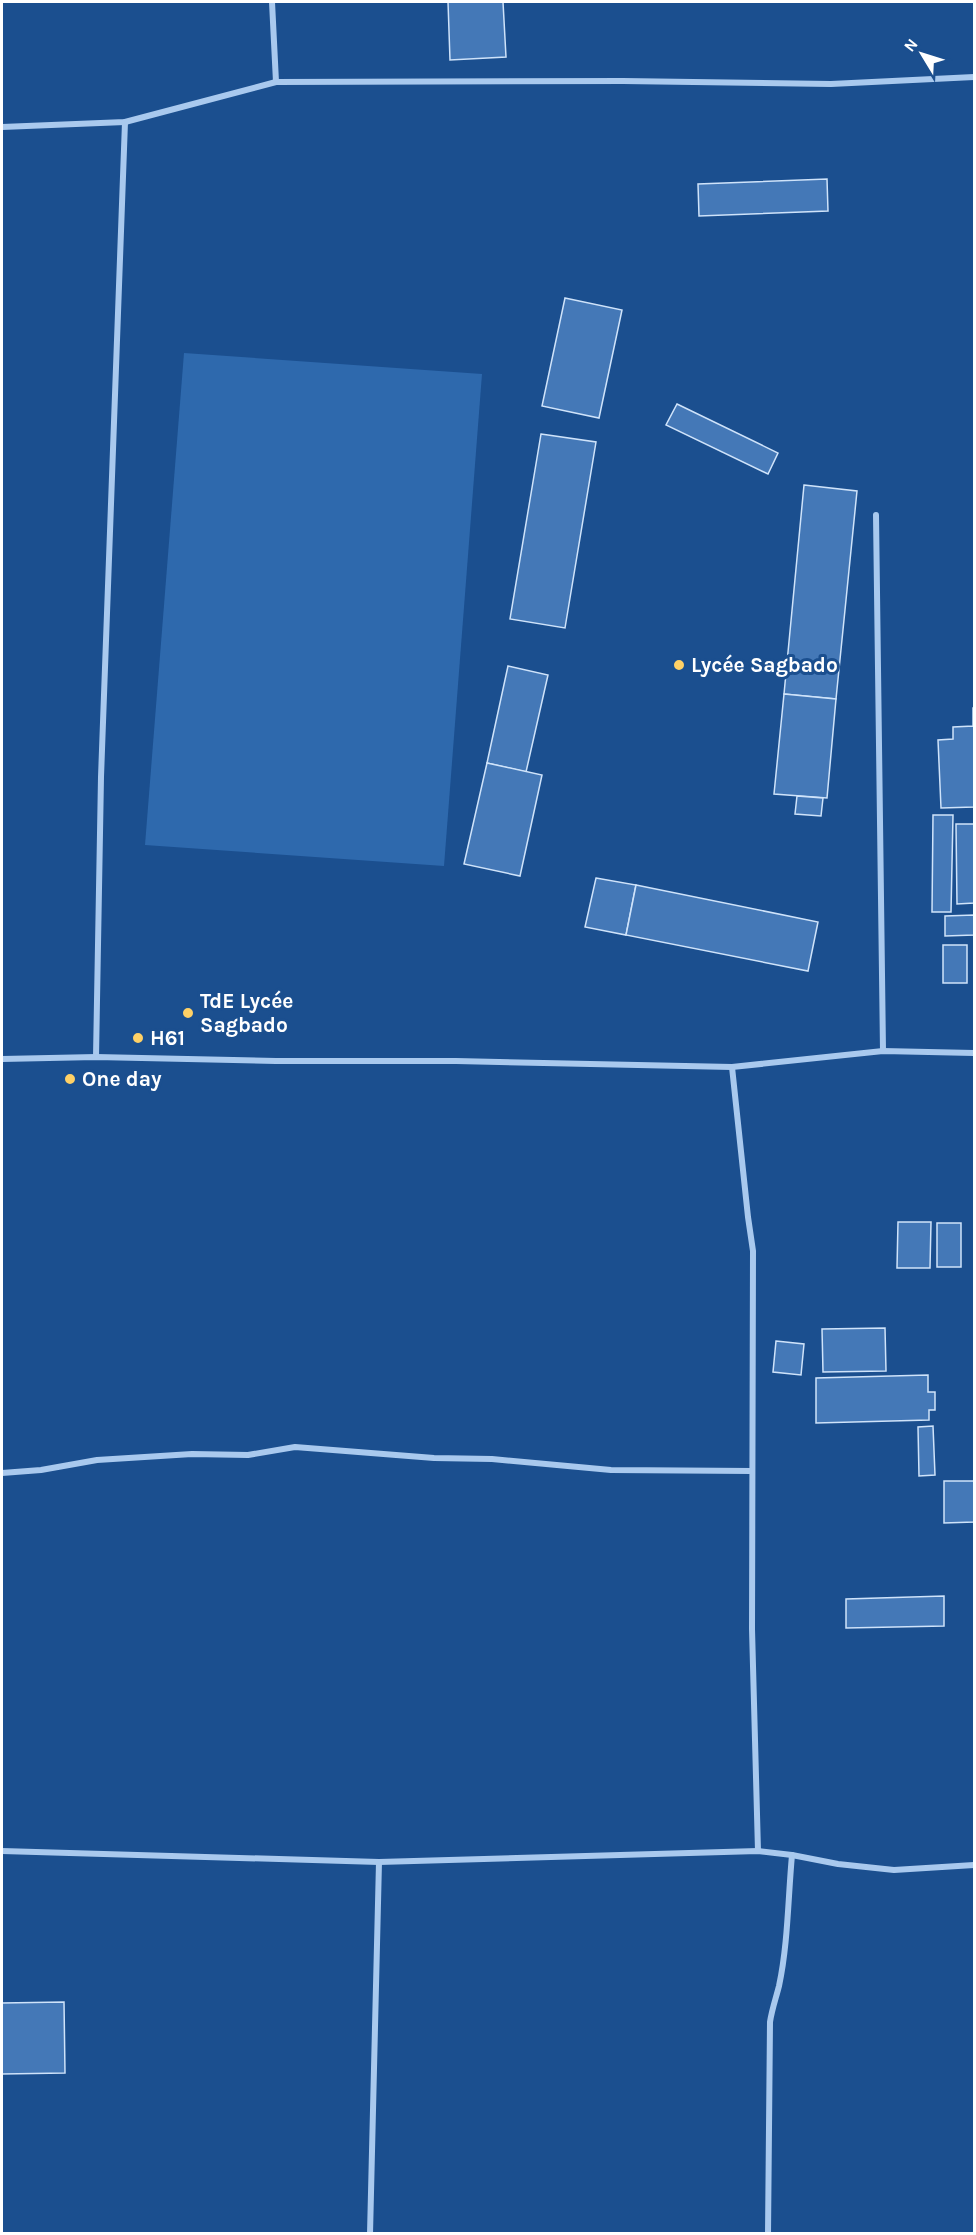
<svg xmlns="http://www.w3.org/2000/svg" width="976" height="2235" viewBox="0 0 976 2235" font-family="Karla,sans-serif">
  <rect width="100%" height="100%" fill="#1b4f8f"/>
  <path fill="#2e69ad" d="M184 353 482 374 444 866 145 845Z"/>
  <g fill="#4478b7" stroke="#cfe3fa" stroke-width="1.5">
    <path d="M448 2H503L506 57 450 60Z"/>
    <path d="M827 179 828 211 699 216 698 184Z"/>
    <path d="M565 298 622 310 599 418 542 406Z"/>
    <path d="M677 404 778 453 768 474 666 425Z"/>
    <path d="M541 434 596 442 565 628 510 619Z"/>
    <path d="M804 485 857 491 836 699 784 694Z"/>
    <path d="M508 666 548 675 526 772 487 763Z"/>
    <path d="M784 694 836 699 827 798 774 794Z"/>
    <path d="M973 708H974V807L941 808 938 740 953 739V727L973 726Z"/>
    <path d="M487 763 542 775 520 876 464 864Z"/>
    <path d="M797 796 823 798 821 816 795 814Z"/>
    <path d="M933 815H953L951 912H932Z"/>
    <path d="M956 824H974V903L957 904Z"/>
    <path d="M596 878 636 885 626 935 585 927Z"/>
    <path d="M636 885 818 922 808 971 626 935Z"/>
    <path d="M974 915V935L945 936V916Z"/>
    <rect x="943" y="945" width="24" height="38"/>
    <path d="M898 1222H931L930 1268H897Z"/>
    <rect x="937" y="1223" width="24" height="44"/>
    <path d="M885 1328 886 1371 823 1372 822 1329Z"/>
    <path d="M776 1341 804 1344 801 1375 773 1372Z"/>
    <path d="M928 1375V1392H935V1410H929V1420L816 1423V1378Z"/>
    <path d="M933 1426 935 1475 919 1476 918 1427Z"/>
    <path d="M944 1481H974V1522L944 1523Z"/>
    <path d="M944 1596V1626L846 1628V1599Z"/>
    <path d="M64 2002 65 2073 2 2074V2003Z"/>
  </g>
  <g fill="none" stroke-linecap="round" stroke-linejoin="round">
    <g stroke="#a9c9ee" stroke-width="6">
      <path d="M272 2 276 82"/>
      <path d="M2 127 125 122 276 82 623 81 831 84 974 77"/>
      <path d="M876 515 883 1051"/>
      <path d="M96 1057 101 777 125 122"/>
      <path d="M2 1059 96 1057 276 1061H456L732 1067 883 1051 974 1053"/>
      <path d="M732 1067 748 1217 753 1251 752 1629 758 1851"/>
      <path d="M2 1473 41 1470 97 1460 192 1454 248 1455 295 1447 434 1458 492 1459 611 1470 752 1471"/>
      <path d="M2 1851 379 1862 758 1851 792 1855C788 1898 788 1944 779 1986 776 1998 772 2009 770 2022L768 2234"/>
      <path d="M792 1855 838 1864 894 1870 974 1865"/>
      <path d="M370 2234 379 1862"/>
    </g>
  </g>
  <g fill="#ffd166" stroke="#1b4f8f" stroke-width="2">
    <circle cx="679" cy="665" r="6"/>
    <circle cx="188" cy="1013" r="6"/>
    <circle cx="138" cy="1038" r="6"/>
    <circle cx="70" cy="1079" r="6"/>
  </g>
  <g text-anchor="middle" stroke-width="6" stroke-linejoin="round" paint-order="stroke">
    <g font-size="21" font-weight="bold" fill="#fff" stroke="#1b4f8f" text-anchor="start">
      <text x="691" y="672">Lycée Sagbado</text>
      <text x="200" y="1008">TdE Lycée<tspan x="200" dy="24">Sagbado</tspan></text>
      <text x="150" y="1045">H61</text>
      <text x="82" y="1086">One day</text>
    </g>
  </g>
  <rect width="976" height="2235" fill="none" stroke="#ffffff" stroke-width="6"/>
  <g transform="translate(922 54) rotate(308)" stroke="#1b4f8f" stroke-width="4.5" paint-order="stroke">
  <path d="M0-4.5L10 22L0 15L-10 22Z" fill="#ffffff"/>
  <text y="-9" font-size="16" font-weight="bold" text-anchor="middle" fill="#ffffff">N</text>
  </g>
</svg>
